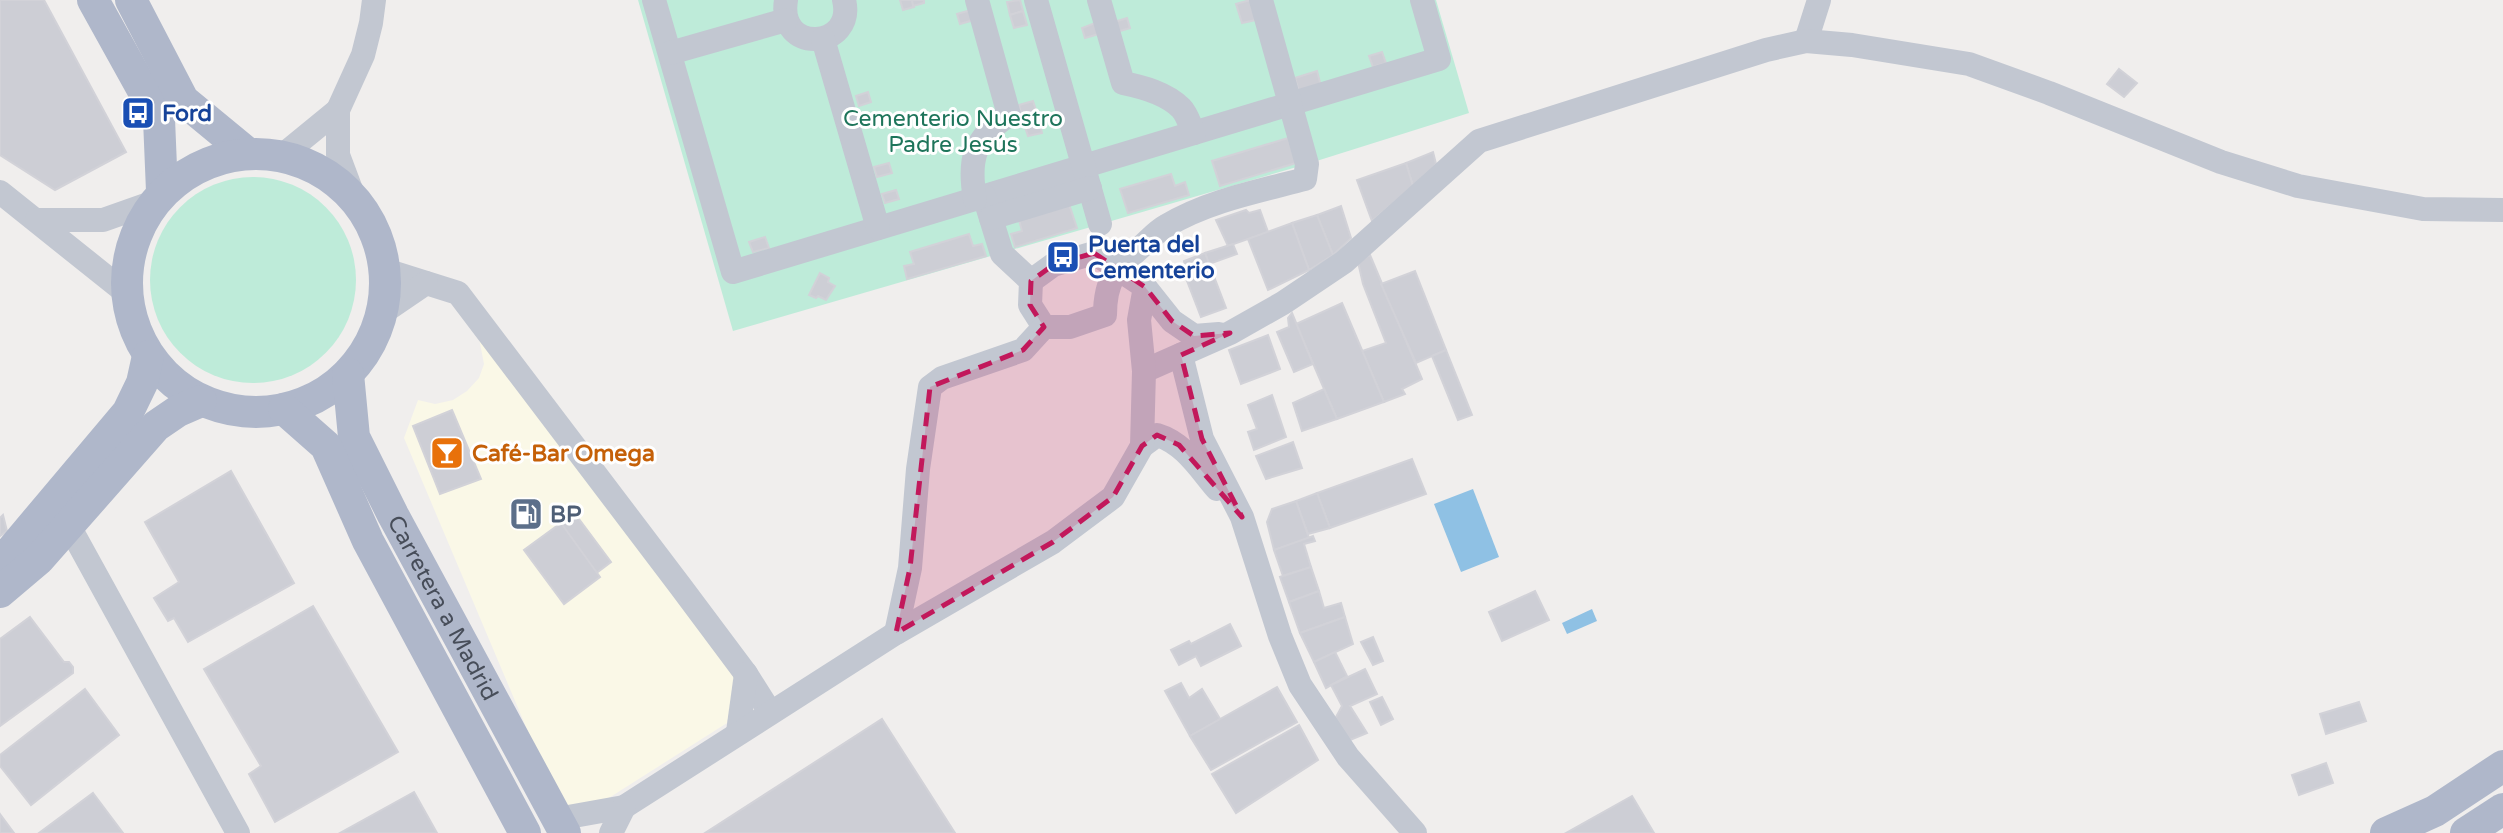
<svg xmlns="http://www.w3.org/2000/svg" width="2503" height="833" viewBox="0 0 2503 833" font-family="'Varela Round',sans-serif">
  <rect width="100%" height="100%" fill="#f0eeed"/>
  <path fill="#faf8e7" d="M478 333 739 677 727 723 593 808 559 805 404 438 418 400 435 404 453 400 467 391 479 378 484 364Z"/>
  <g fill="#beebd9">
    <path d="M638 0H1436L1469 113 1307 164 733 331Z"/>
    <circle cx="253" cy="280" r="103"/>
  </g>
  <g fill="#8fc1e4">
    <path d="M1473 489 1499 557 1461 572 1434 504Z"/>
    <path d="M1592 609 1597 621 1567 634 1562 623Z"/>
  </g>
  <g fill="#cdced5" stroke="#d2d2d8" stroke-width="2">
    <path d="M0 0H44L126 152 55 190 0 155Z"/>
    <path d="M900 0H912L914 7 903 10Z"/>
    <path d="M912 0H924V3L913 6Z"/>
    <path d="M1020 0 1023 11 1010 15 1007 2Z"/>
    <path d="M1250 0 1256 20 1242 23 1236 4Z"/>
    <path d="M971 10 974 20 960 24 957 14Z"/>
    <path d="M1023 11 1027 25 1014 28 1010 15Z"/>
    <path d="M1127 18 1130 28 1117 32 1114 22Z"/>
    <path d="M1095 23 1099 34 1085 38 1082 28Z"/>
    <path d="M1382 52 1386 63 1373 67 1369 56Z"/>
    <path d="M2119 69 2137 83 2124 97 2107 84Z"/>
    <path d="M1317 71 1321 86 1299 92 1295 78Z"/>
    <path d="M868 92 871 102 859 106 856 96Z"/>
    <path d="M1033 101 1037 113 1022 117 1019 105Z"/>
    <path d="M1039 120 1042 133 1028 136 1024 124Z"/>
    <path d="M1288 138 1296 163 1220 186 1212 161Z"/>
    <path d="M1433 152 1436 164 1413 186 1406 163Z"/>
    <path d="M889 163 892 173 877 177 874 167Z"/>
    <path d="M1406 163 1413 186 1372 221 1357 180Z"/>
    <path d="M1171 174 1175 186 1185 182 1189 195 1128 213 1120 189Z"/>
    <path d="M896 190 899 199 885 203 882 194Z"/>
    <path d="M1069 204 1077 228 1015 247 1011 234 1022 231 1019 220Z"/>
    <path d="M1341 206 1351 238 1333 255 1317 215Z"/>
    <path d="M1246 210 1249 213 1260 210 1268 232 1228 246 1216 220Z"/>
    <path d="M1317 215 1333 255 1309 270 1292 223Z"/>
    <path d="M1292 223 1309 270 1268 290 1248 239Z"/>
    <path d="M969 234 973 246 982 244 986 256 907 279 904 266 914 264 910 252Z"/>
    <path d="M765 237 769 248 753 252 749 242Z"/>
    <path d="M1233 244 1237 254 1209 264 1205 253Z"/>
    <path d="M1205 253 1226 308 1201 317 1184 273 1187 272 1184 261Z"/>
    <path d="M1370 255 1422 379 1402 389 1405 394 1384 402 1362 351 1386 343 1363 284 1358 262Z"/>
    <path d="M1415 271 1446 350 1416 363 1381 284Z"/>
    <path d="M820 273 829 278 828 282 835 286 826 300 818 296 816 298 809 295Z"/>
    <path d="M1342 303 1384 402 1337 419 1296 324Z"/>
    <path d="M1292 313 1313 364 1294 372 1277 332 1289 327 1288 318Z"/>
    <path d="M1268 335 1280 369 1241 384 1229 350Z"/>
    <path d="M1446 350 1472 415 1458 420 1432 356Z"/>
    <path d="M1324 389 1337 419 1302 431 1293 403Z"/>
    <path d="M1272 395 1286 437 1254 450 1248 432 1257 429 1248 405Z"/>
    <path d="M452 410 481 479 440 494 413 426Z"/>
    <path d="M1293 442 1302 468 1266 479 1256 456Z"/>
    <path d="M1412 459 1426 494 1330 528 1317 493Z"/>
    <path d="M231 471 294 583 188 642 174 618 168 621 154 598 179 582 145 522Z"/>
    <path d="M1317 493 1330 528 1308 534 1296 501Z"/>
    <path d="M1296 501 1309 538 1274 550 1267 522 1272 509Z"/>
    <path d="M570 507 611 562 595 574 554 519Z"/>
    <path d="M3 515 7 531 0 536V518Z"/>
    <path d="M561 523 600 577 564 604 524 550Z"/>
    <path d="M1313 536 1315 541 1304 544 1311 567 1283 576 1274 550Z"/>
    <path d="M1311 567 1319 591 1289 602 1280 577Z"/>
    <path d="M1319 591 1324 608 1341 603 1345 617 1300 633 1289 602Z"/>
    <path d="M1535 591 1549 620 1502 641 1489 612Z"/>
    <path d="M313 606 398 752 275 822 249 774 261 766 204 669Z"/>
    <path d="M30 617 64 662H69L73 667V673L0 726V639Z"/>
    <path d="M1345 617 1353 644 1314 662 1300 633Z"/>
    <path d="M1230 624 1241 646 1201 666 1196 656 1179 665 1171 650 1189 641 1191 644Z"/>
    <path d="M1373 637 1383 661 1373 665 1361 642Z"/>
    <path d="M1335 652 1347 676 1326 688 1314 662Z"/>
    <path d="M1365 669 1377 694 1350 706 1367 733 1350 740 1335 719 1342 706 1331 685Z"/>
    <path d="M1181 683 1189 698 1202 689 1220 719 1190 736 1165 691Z"/>
    <path d="M1277 687 1297 722 1211 770 1190 736Z"/>
    <path d="M85 689 119 735 31 805 0 766V755Z"/>
    <path d="M1382 697 1393 719 1381 725 1370 702Z"/>
    <path d="M2359 702 2366 721 2326 734 2320 714Z"/>
    <path d="M882 719 955 833H705Z"/>
    <path d="M1299 725 1318 760 1236 813 1212 774Z"/>
    <path d="M2326 763 2333 783 2299 795 2292 775Z"/>
    <path d="M414 792 437 833H340Z"/>
    <path d="M93 793 123 833H39Z"/>
    <path d="M1632 796 1654 833H1566Z"/>
    <path d="M0 814 14 833H0Z"/>
  </g>
  <g fill="none" stroke-linecap="round" stroke-linejoin="round">
    <g stroke="#c2c7d1" stroke-width="24">
      <path d="M654 0 733 272 1439 59 1422 0"/>
      <path d="M786 0C777 55 856 49 844 0"/>
      <path d="M1036 0 1100 224"/>
      <path d="M1099 0 1123 83C1143 87 1166 93 1181 108 1187 114 1190 125 1194 133"/>
      <path d="M823 39 878 228"/>
      <path d="M1806 41 1819 0"/>
      <path d="M670 53 786 20"/>
      <path d="M283 155 338 110"/>
      <path d="M0 192 125 292"/>
      <path d="M353 195 338 155V110L363 55 371 23 374 0"/>
      <path d="M984 196 1002 254 1031 281 1030 305 1044 327"/>
      <path d="M975 199C968 159 974 138 1009 115L977 0"/>
      <path d="M991 218 1090 188"/>
      <path d="M37 220H103L154 202"/>
      <path d="M385 270 458 293 681 587 746 674 770 712"/>
      <path d="M1145 287 1172 321 1194 336 1219 334"/>
      <path d="M382 313 426 283"/>
      <path d="M1181 355 1202 439 1242 517 1280 636 1300 685 1348 757 1415 833"/>
      <path d="M1144 371 1230 333 1283 303 1344 262 1479 141 1766 50 1806 41 1852 45 1969 64 2049 93 2221 162 2298 186 2423 209 2503 210"/>
      <path d="M1142 446 1157 435C1184 443 1199 468 1217 489"/>
      <path d="M69 526 238 833"/>
      <path d="M896 633 910 568 918 469 930 387 942 378 1023 350 1044 327H1070L1105 315C1105 279 1116 269 1141 247 1149 240 1157 231 1166 226 1207 201 1259 191 1305 179L1307 164 1261 0"/>
      <path d="M738 732 746 674"/>
      <path d="M557 819 624 807 896 633 1053 542 1113 497 1142 446 1144 371 1139 320 1145 287 1094 253 1053 265 1031 281"/>
      <path d="M611 833 624 807"/>
    </g>
    <g stroke="#afb7ca" stroke-width="32">
      <path d="M93 0 159 119 162 191"/>
      <path d="M131 0 183 100 246 152"/>
      <circle cx="256" cy="283" r="129"/>
      <path id="s1" d="M348 374 354 437 393 515 565 833"/>
      <path d="M284 409 326 446 368 541 525 833"/>
      <path d="M0 564 128 412 142 383 148 356"/>
      <path d="M0 592 39 559 156 426 178 411 201 401"/>
      <path d="M2386 833 2435 811 2503 766"/>
      <path d="M2466 833 2503 809"/>
    </g>
  </g>
  <path fill="#c2185b" fill-opacity="0.2" stroke="#c2185b" stroke-width="5" stroke-dasharray="14 9" stroke-linejoin="round" d="M1094 253 1145 287 1172 321 1194 336 1230 333 1181 355 1202 439 1242 517 1179 445 1157 435 1142 446 1113 497 1053 542 896 633 910 568 930 387 1023 350 1044 327 1030 305 1031 281 1053 265Z"/>
  <defs>
    <symbol id="bus-square" viewBox="-11 -11 22 22"><rect x="-9" y="-9" width="18" height="18" rx="4" fill="#1a4fb4" stroke="#fff"/><path d="M-5-6H5V4H4V6H2V4H-2V6H-4V4H-5ZM-3.5-4V0h7V-4ZM-3.5 1.2v1.5H-2V1.2ZM2 1.2v1.5H3.5V1.2Z" fill="#fff"/></symbol>
    <symbol id="bar-square" viewBox="-11 -11 22 22"><rect x="-9" y="-9" width="18" height="18" rx="4" fill="#e8710a" stroke="#fff"/><path d="M-6-5H6L.8 .8V4.5H3.5V6h-7V4.5H-.8V.8Z" fill="#fff"/></symbol>
    <symbol id="fuel-square" viewBox="-11 -11 22 22"><rect x="-9" y="-9" width="18" height="18" rx="4" fill="#5c6f8a" stroke="#fff"/><path d="M-5.5-6h7V0h2V4h1.3V-2.5L3-4.5l.8-.8L6-3V5H2.5V1h-1V6h-7ZM-4.2-4.7v3.2H.2V-4.7Z" fill="#fff"/></symbol>
  </defs>
  <g fill-rule="evenodd">
    <use href="#bus-square" x="119" y="94" width="38" height="38"/>
    <use href="#bus-square" x="1044" y="238" width="38" height="38"/>
    <use href="#bar-square" x="428" y="434" width="38" height="38"/>
    <use href="#fuel-square" x="507" y="495" width="38" height="38"/>
  </g>
  <g text-anchor="middle" stroke-width="6" stroke-linejoin="round" paint-order="stroke">
    <g font-size="23" font-weight="bold" fill="#164399" stroke="#fff" text-anchor="start">
      <text x="162" y="121">Ford</text>
      <text x="1088" y="252">Puerta del<tspan x="1088" dy="26">Cementerio</tspan></text>
    </g>
    <g font-size="23" fill="#1e755b" stroke="#fff">
      <text x="953" y="126">Cementerio Nuestro<tspan x="953" dy="26">Padre Jesús</tspan></text>
    </g>
    <g font-size="23" font-weight="bold" fill="#c56008" stroke="#fff" text-anchor="start">
      <text x="472" y="461">Café-Bar Omega</text>
    </g>
    <g font-size="23" font-weight="bold" fill="#4e5e75" stroke="#fff" text-anchor="start">
      <text x="550" y="522">BP</text>
    </g>
    <g font-size="23" fill="#474d59" stroke="#fff">
      <text dy="8" stroke="none"><textPath href="#s1" startOffset="256">Carretera a Madrid</textPath></text>
    </g>
  </g>
</svg>
